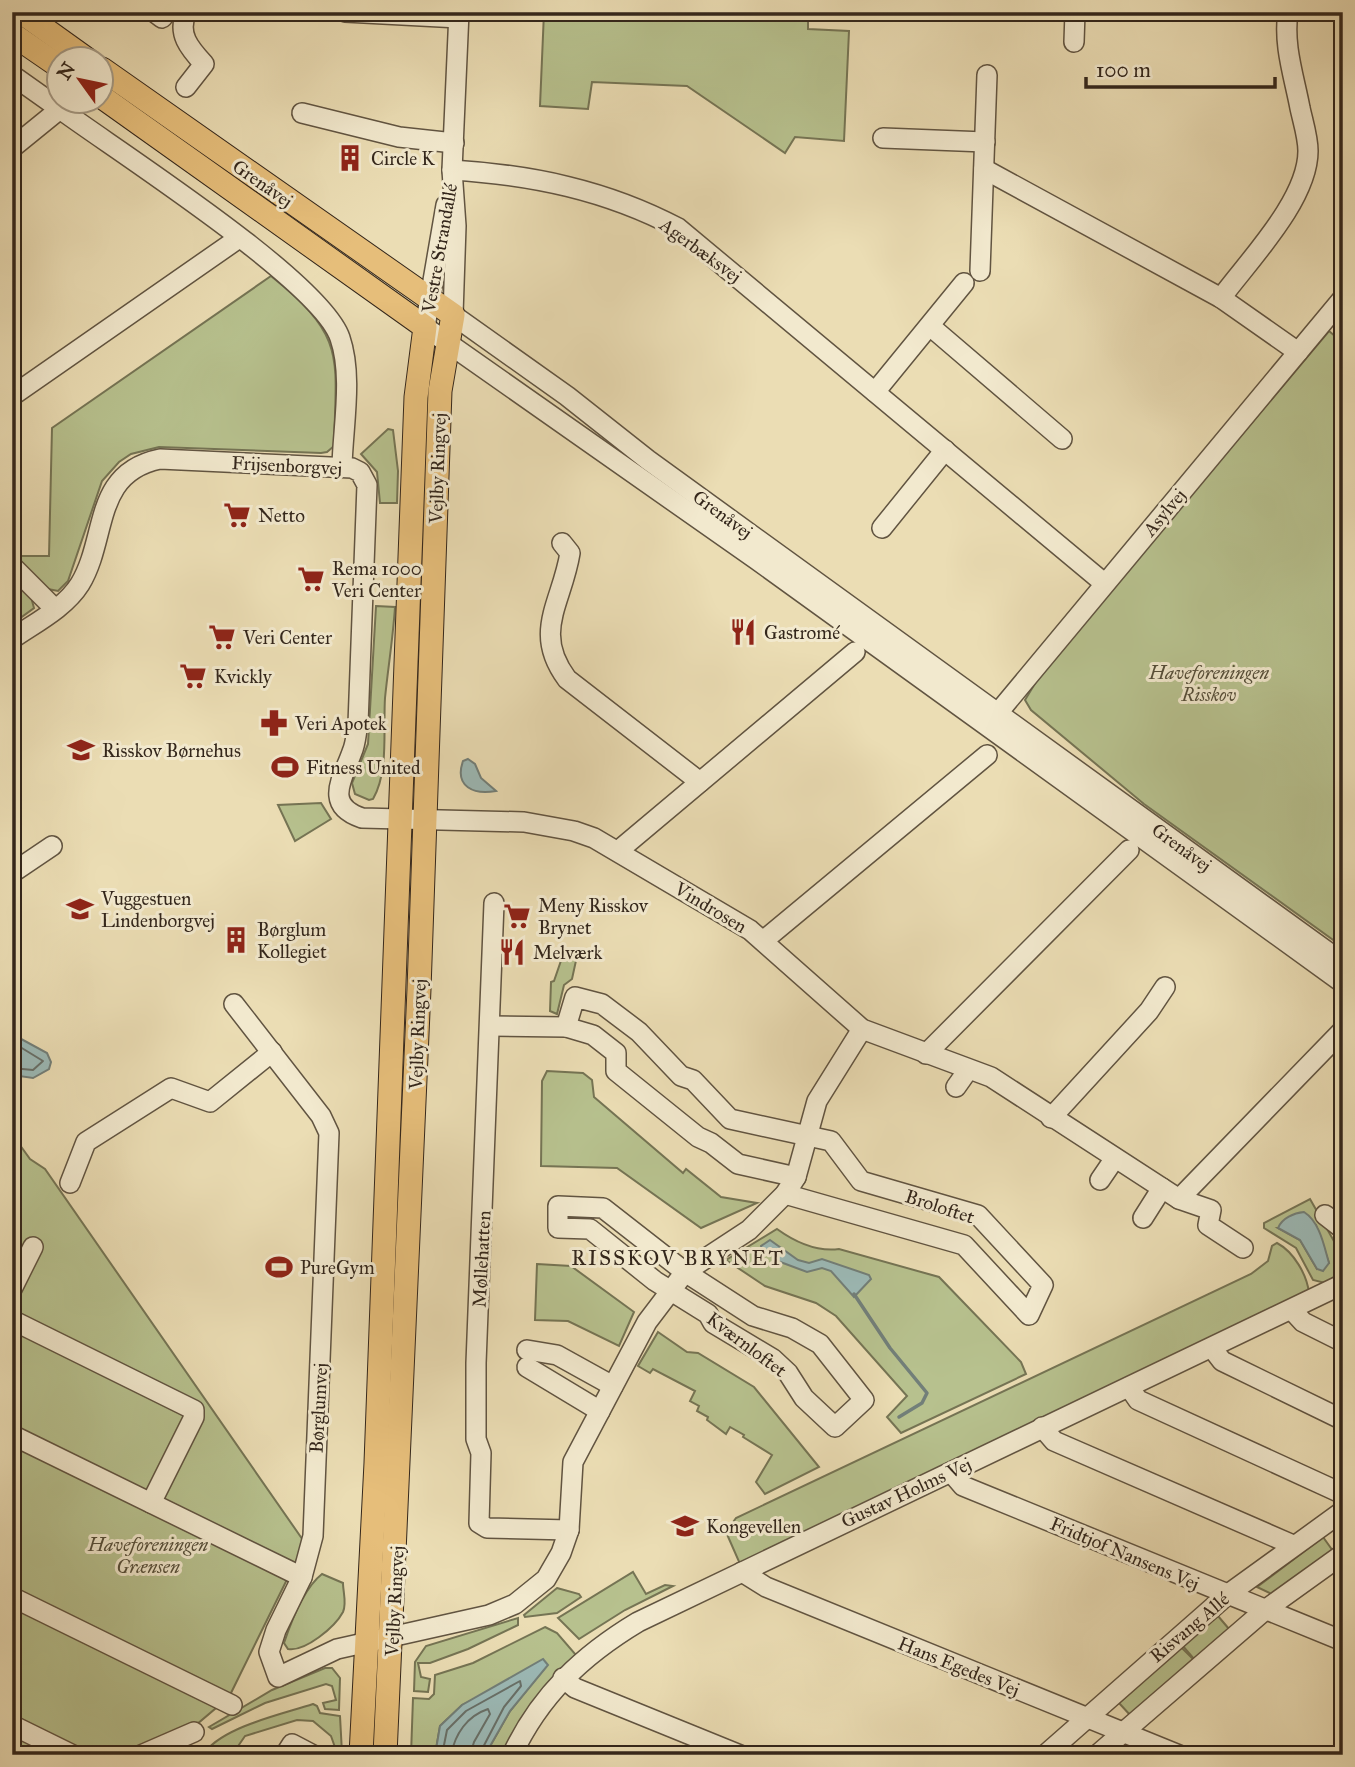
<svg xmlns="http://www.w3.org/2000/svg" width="1355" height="1767" viewBox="0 0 1355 1767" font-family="'IM FELL Great Primer',serif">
  <rect width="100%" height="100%" fill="#ebddb4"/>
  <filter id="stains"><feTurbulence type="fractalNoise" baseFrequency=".00286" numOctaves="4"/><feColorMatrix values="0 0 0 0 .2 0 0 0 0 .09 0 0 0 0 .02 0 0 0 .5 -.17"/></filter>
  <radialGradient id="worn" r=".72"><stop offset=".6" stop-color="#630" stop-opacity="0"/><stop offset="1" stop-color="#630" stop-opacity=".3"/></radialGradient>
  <g fill="#b7c18e" stroke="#757454" stroke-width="2" fill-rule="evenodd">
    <path d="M544 12H808V29L849 31 844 141 795 137 785 153 687 86 592 82 588 109 540 106Z"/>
    <path d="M271 276C347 337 336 356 334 446L327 452 321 453 159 447 131 454 119 462 102 481 68 581 58 591 48 589 14 556H49L52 428Z"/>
    <path d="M1329 331 1343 343V947L1144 804 1031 710 1025 700 1042 672Z"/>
    <path d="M388 429 393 430 398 471 397 503H380L377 472 361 454Z"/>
    <path d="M12 579 31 597 34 608 12 624Z"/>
    <path d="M376 606 395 607C393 638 388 668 385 698 383 730 389 771 373 799L369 800 355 794 352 783 368 744Z"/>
    <path d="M321 803 331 819 295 841 278 805Z"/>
    <path d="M564 952 577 956 572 979 564 985 557 1014 550 1011 551 982 554 981Z"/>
    <path d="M547 1071 583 1073 592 1080 594 1097 683 1173 686 1169 721 1197 757 1203 701 1228 617 1168 541 1166 542 1081Z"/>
    <path d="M12 1134 30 1159 45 1169 305 1543 229 1697 190 1730 147 1745 130 1755H12Z"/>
    <path d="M1310 1199 1343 1257V1271L1325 1283 1313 1280 1296 1248 1264 1228V1223ZM1316 1225 1329 1263 1317 1269 1300 1240 1278 1228Z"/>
    <path d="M777 1229C795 1242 816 1252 839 1249L939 1277 1021 1362 1026 1374 901 1433 887 1417 907 1396 836 1316 816 1303 765 1286 726 1260Z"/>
    <path d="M1277 1243C1294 1252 1307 1275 1309 1293L740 1564 726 1532 736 1518 1251 1274 1268 1261 1272 1246Z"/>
    <path d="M537 1264 571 1266 634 1312 619 1346 568 1321 535 1320Z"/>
    <path d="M658 1332 687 1352 698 1353 754 1387 819 1467 765 1494 756 1482 772 1455 743 1437 744 1435 730 1427 726 1434 707 1420 708 1417 697 1411 699 1406 690 1401 695 1391 653 1369 650 1373 638 1366Z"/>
    <path d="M1323 1537 1333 1551 1274 1595 1257 1587Z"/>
    <path d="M633 1572 646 1594 665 1585 673 1586 625 1610 579 1639 558 1618Z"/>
    <path d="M322 1574 343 1583C343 1592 347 1603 343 1612 335 1627 305 1652 288 1649L284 1643C291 1622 304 1588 322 1574Z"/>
    <path d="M557 1588 579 1594 581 1597 557 1613 525 1617 524 1615Z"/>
    <path d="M1218 1616 1229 1629 1194 1659 1182 1645Z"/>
    <path d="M518 1618V1625L468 1649 430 1663H418L421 1677 430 1679 428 1692 414 1691 415 1662 426 1646Z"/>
    <path d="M545 1627 557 1633 576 1655 505 1755H485L510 1711 547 1665 462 1705 440 1726 435 1755H411L413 1698 429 1699 434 1694 435 1675 473 1663Z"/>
    <path d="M1181 1647 1193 1659 1131 1716 1119 1703Z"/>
    <path d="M325 1668H332L340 1678 339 1710 325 1709 323 1703 336 1700 332 1686 326 1684 265 1703 212 1729 209 1727 272 1690Z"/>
    <path d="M313 1704 317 1706 320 1713 340 1716 342 1753H337L331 1736 313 1721 297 1720 245 1736 232 1755H208L206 1751C226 1726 283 1714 313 1704Z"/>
  </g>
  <g fill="#9cbab7" stroke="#727f79" stroke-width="2">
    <path d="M468 759 475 764 481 778 496 791C474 795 454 787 463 761Z"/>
    <path d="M12 1034 47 1053 51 1062 49 1069 33 1078 12 1075Z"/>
    <path d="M1304 1212C1320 1222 1324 1246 1329 1263L1323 1271 1317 1269 1300 1240 1278 1228C1282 1218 1294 1213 1304 1212Z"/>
    <path d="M770 1240 798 1260 809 1263 822 1259 869 1275 871 1279 854 1297 831 1271 822 1268 807 1272 775 1260 776 1252 762 1251 761 1246Z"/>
    <path d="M543 1659 548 1665 510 1711 485 1755H435L440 1726 462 1705Z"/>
  </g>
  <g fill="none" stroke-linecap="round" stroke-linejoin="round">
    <g stroke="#687069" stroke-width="2">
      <path d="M12 1042 43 1061 33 1070 12 1068"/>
      <path d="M442 1755 447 1730 466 1711 520 1681 521 1686 504 1707 479 1755"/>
      <path d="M451 1755C455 1734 467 1716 488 1709L490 1714 474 1742 470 1755"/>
    </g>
    <path stroke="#727f79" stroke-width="3.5" d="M854 1294 890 1348 927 1393 922 1403 899 1417"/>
    <defs>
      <g id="minor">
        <path d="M154 12 162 18 166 13"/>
        <path d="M345 12 459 18"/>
        <path d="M459 12 452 170 456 226 453 315 567 396 648 460 1343 963"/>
        <path d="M1074 42 1075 12"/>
        <path d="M12 75 60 109 12 148"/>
        <path d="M186 87 204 64C190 49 176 33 187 12"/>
        <path d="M60 109C117 151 321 281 340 338 353 376 343 426 342 466"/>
        <path d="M302 113 399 137 454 143"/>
        <path d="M883 138 985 142"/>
        <path d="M984 169 1221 298 1298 352"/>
        <path d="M452 170C532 175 606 190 678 228L1104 583"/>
        <path d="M446 205 425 327 757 560 1343 983"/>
        <path d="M980 271 987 75"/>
        <path d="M1221 298C1249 260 1308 200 1308 151 1308 137 1303 122 1300 108 1294 76 1283 45 1288 12"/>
        <path d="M930 326 1062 439"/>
        <path d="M875 392 964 283"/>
        <path d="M12 396 239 238"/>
        <path d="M882 528 945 450"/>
        <path d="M562 543 570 553C562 603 532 632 567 679L700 782"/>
        <path d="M12 566 55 609"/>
        <path d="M12 639C35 623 65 608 80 584 108 538 92 473 160 459L352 468 360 472 367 485 358 724C356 733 356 743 352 752 343 778 323 805 362 818L524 822 574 831 594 838 750 930 862 1029 991 1077 1179 1199 1211 1210 1208 1225 1243 1248"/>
        <path d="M992 720 1343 298"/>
        <path d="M618 851 855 652"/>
        <path d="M12 873 52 846"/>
        <path d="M494 903 476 1363V1439L481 1453 479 1523 487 1528 569 1530"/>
        <path d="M763 941 987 755"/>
        <path d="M234 1004 321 1116 329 1133 313 1536 302 1577 276 1630 269 1652 278 1677 337 1649 489 1615 515 1604 546 1579 561 1553 569 1530 573 1462 647 1322 685 1272 749 1230 785 1194 796 1177 817 1101 862 1029"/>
        <path d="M491 1026 566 1027"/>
        <path d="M926 1054 1129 850"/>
        <path d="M956 1087 968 1070"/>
        <path d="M1051 1118 1149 1011 1165 987"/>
        <path d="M1100 1180 1115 1158"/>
        <path d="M70 1183 86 1142 171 1088 210 1102 272 1052"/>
        <path d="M785 1194 964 1245 1029 1315 1043 1285 978 1215 861 1181 831 1141 730 1119 693 1080 681 1076 639 1032 602 1004 575 997 566 1027 593 1035 616 1053V1071L698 1137 711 1143 738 1164 796 1177"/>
        <path d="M1179 1199 1343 1030"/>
        <path d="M558 1206 603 1208 685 1272 753 1316 792 1328 820 1344 864 1400 835 1427 804 1398 788 1373 773 1359 713 1323 708 1314 655 1281 590 1229 558 1228Z"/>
        <path d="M1325 1215 1343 1229"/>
        <path d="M1143 1218 1162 1188"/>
        <path d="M12 1289 33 1247"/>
        <path d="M1292 1310 1303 1322 1343 1342"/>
        <path d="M12 1320 194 1410V1417L151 1503"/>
        <path d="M1212 1348 1222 1361 1343 1420"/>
        <path d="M527 1350 557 1355 613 1386"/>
        <path d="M527 1367 600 1411"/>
        <path d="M1129 1387 1138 1400 1343 1494"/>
        <path d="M1042 1427 1054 1441 1293 1545"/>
        <path d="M12 1435 302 1577"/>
        <path d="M951 1472 963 1486 1343 1641"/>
        <path d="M742 1572 766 1587 1179 1755"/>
        <path d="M12 1597 232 1705"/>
        <path d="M563 1678 575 1688 740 1755"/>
        <path d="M12 1725 73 1755"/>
        <path d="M141 1755 194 1732"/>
        <path d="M285 1755 292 1744 313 1755"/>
        <path d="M512 1755C540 1695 583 1655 638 1622L1343 1284"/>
        <path d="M1045 1755 1227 1595 1343 1511"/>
        <path d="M1097 1755 1265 1610 1343 1554"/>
      </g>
      <g id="major">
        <path d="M21 12 88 60"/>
        <path d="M12 34 60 67"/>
        <path d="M102 69 453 315 440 391 419 989 385 1755"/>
        <path d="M102 97 425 327 416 397 376 1463 361 1755"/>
      </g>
    </defs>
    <use href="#minor" stroke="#615441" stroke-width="22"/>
    <use href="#major" stroke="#33261b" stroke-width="25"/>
    <use href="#minor" stroke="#f2e9ce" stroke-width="19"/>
    <use href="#major" stroke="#e6be7a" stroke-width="23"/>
  </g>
  <defs>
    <symbol id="building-bare" viewBox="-9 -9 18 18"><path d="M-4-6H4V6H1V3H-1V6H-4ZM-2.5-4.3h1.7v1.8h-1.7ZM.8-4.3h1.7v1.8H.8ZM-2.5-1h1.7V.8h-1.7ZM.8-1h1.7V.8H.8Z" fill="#8f2418" stroke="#f2e9ce" stroke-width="2.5" paint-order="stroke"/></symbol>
    <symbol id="supermarket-bare" viewBox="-9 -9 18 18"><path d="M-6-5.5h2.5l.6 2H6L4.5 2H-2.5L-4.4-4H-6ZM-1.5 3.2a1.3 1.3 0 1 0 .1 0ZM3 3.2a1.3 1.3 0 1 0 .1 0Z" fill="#8f2418" stroke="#f2e9ce" stroke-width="2.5" paint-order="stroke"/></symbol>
    <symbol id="restaurant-bare" viewBox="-9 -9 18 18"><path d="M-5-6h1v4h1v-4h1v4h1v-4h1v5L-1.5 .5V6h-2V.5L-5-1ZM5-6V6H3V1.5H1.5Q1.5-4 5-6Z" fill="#8f2418" stroke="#f2e9ce" stroke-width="2.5" paint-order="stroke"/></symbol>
    <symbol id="pharmacy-bare" viewBox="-9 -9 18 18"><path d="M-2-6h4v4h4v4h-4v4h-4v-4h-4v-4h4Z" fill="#8f2418" stroke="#f2e9ce" stroke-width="2.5" paint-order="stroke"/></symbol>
    <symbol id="school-bare" viewBox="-9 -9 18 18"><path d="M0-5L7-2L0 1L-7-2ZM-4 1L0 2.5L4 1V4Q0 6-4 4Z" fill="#8f2418" stroke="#f2e9ce" stroke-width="2.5" paint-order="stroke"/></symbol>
    <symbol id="stadium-bare" viewBox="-9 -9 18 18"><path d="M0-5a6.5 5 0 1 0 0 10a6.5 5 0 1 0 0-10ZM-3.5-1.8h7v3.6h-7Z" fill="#8f2418" stroke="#f2e9ce" stroke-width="2.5" paint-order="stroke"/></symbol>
  </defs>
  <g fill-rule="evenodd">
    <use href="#building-bare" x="331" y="139" width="38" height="38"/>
    <use href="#supermarket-bare" x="218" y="496" width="38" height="38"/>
    <use href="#supermarket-bare" x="292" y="560" width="38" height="38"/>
    <use href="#restaurant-bare" x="724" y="613" width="38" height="38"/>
    <use href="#supermarket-bare" x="203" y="618" width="38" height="38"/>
    <use href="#supermarket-bare" x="174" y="657" width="38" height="38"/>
    <use href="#pharmacy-bare" x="255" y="704" width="38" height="38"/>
    <use href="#school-bare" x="62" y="731" width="38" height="38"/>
    <use href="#stadium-bare" x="266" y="748" width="38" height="38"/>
    <use href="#school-bare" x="61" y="890" width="38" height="38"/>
    <use href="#supermarket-bare" x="498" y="897" width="38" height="38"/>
    <use href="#building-bare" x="217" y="921" width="38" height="38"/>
    <use href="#restaurant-bare" x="493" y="933" width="38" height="38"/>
    <use href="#stadium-bare" x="260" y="1248" width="38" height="38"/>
    <use href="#school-bare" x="666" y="1507" width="38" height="38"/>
  </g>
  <g text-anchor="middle" stroke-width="6" stroke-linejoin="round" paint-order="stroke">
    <g font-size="19" fill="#33261b" stroke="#f2e9ce" text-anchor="start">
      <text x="371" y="165">Circle K</text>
      <text x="258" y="522">Netto</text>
      <text x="332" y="575">Rema 1000<tspan x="332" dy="22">Veri Center</tspan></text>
      <text x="764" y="639">Gastromé</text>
      <text x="243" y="644">Veri Center</text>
      <text x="214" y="683">Kvickly</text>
      <text x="295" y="730">Veri Apotek</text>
      <text x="102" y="757">Risskov Børnehus</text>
      <text x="306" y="774">Fitness United</text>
      <text x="101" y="905">Vuggestuen<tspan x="101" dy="22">Lindenborgvej</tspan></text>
      <text x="538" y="912">Meny Risskov<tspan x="538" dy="22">Brynet</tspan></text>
      <text x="257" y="936">Børglum<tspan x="257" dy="22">Kollegiet</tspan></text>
      <text x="533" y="959">Melværk</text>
      <text x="300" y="1274">PureGym</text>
      <text x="706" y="1533">Kongevellen</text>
    </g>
    <g font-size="19" fill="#33261b" stroke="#f2e9ce">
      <text transform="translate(263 183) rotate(35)" y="7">Grenåvej</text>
      <text transform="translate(439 248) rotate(-80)" y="7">Vestre Strandallé</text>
      <text transform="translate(701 250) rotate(36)" y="7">Agerbæksvej</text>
      <text transform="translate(287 465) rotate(3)" y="7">Frijsenborgvej</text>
      <text transform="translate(437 468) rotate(-88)" y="7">Vejlby Ringvej</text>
      <text transform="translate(1164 512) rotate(-50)" y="7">Asylvej</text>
      <text transform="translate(723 514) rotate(36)" y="7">Grenåvej</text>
      <text transform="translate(1182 847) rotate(36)" y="7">Grenåvej</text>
      <text transform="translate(711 907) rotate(31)" y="7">Vindrosen</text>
      <text transform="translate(417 1034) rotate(-88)" y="7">Vejlby Ringvej</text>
      <text transform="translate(940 1206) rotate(18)" y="7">Broloftet</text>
      <text transform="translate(481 1259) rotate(-87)" y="7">Møllehatten</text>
      <text transform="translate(747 1344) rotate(37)" y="7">Kværnloftet</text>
      <text transform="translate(318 1408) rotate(-87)" y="7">Børglumvej</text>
      <text transform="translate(906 1492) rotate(-25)" y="7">Gustav Holms Vej</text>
      <text transform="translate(1125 1553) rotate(23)" y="7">Fridtjof Nansens Vej</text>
      <text transform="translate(394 1601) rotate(-87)" y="7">Vejlby Ringvej</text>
      <text transform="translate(1189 1627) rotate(-40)" y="7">Risvang Allé</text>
      <text transform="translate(959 1666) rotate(22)" y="7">Hans Egedes Vej</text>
    </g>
    <g font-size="19" font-style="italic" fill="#544d38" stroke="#f2e9ce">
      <text x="1209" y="679">Haveforeningen<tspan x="1209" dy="22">Risskov</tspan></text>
      <text x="148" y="1551">Haveforeningen<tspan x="148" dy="22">Grænsen</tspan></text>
    </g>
    <g font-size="21" letter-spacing="2" fill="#33261b" stroke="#f2e9ce">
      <text x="678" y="1265">RISSKOV BRYNET</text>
    </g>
  </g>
  <rect width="1355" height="1767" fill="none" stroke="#ebddb4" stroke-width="42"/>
  <rect x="14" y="14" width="1327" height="1739" fill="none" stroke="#33261b" stroke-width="3.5"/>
  <rect x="21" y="21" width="1313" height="1725" fill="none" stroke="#33261b" stroke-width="2"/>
  <g transform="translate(80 80) rotate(303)"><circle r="33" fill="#f2e9ce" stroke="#a69b86" stroke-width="2"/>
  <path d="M0-5L12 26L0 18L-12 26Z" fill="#8f2418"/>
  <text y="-10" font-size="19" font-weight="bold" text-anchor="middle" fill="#33261b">N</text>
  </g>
  <path d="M1086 77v10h189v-10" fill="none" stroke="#33261b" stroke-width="3.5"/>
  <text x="1096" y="77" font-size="21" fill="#33261b" stroke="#f2e9ce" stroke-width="5" paint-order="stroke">100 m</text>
  <rect width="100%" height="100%" filter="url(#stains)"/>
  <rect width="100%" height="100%" fill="url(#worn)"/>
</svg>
